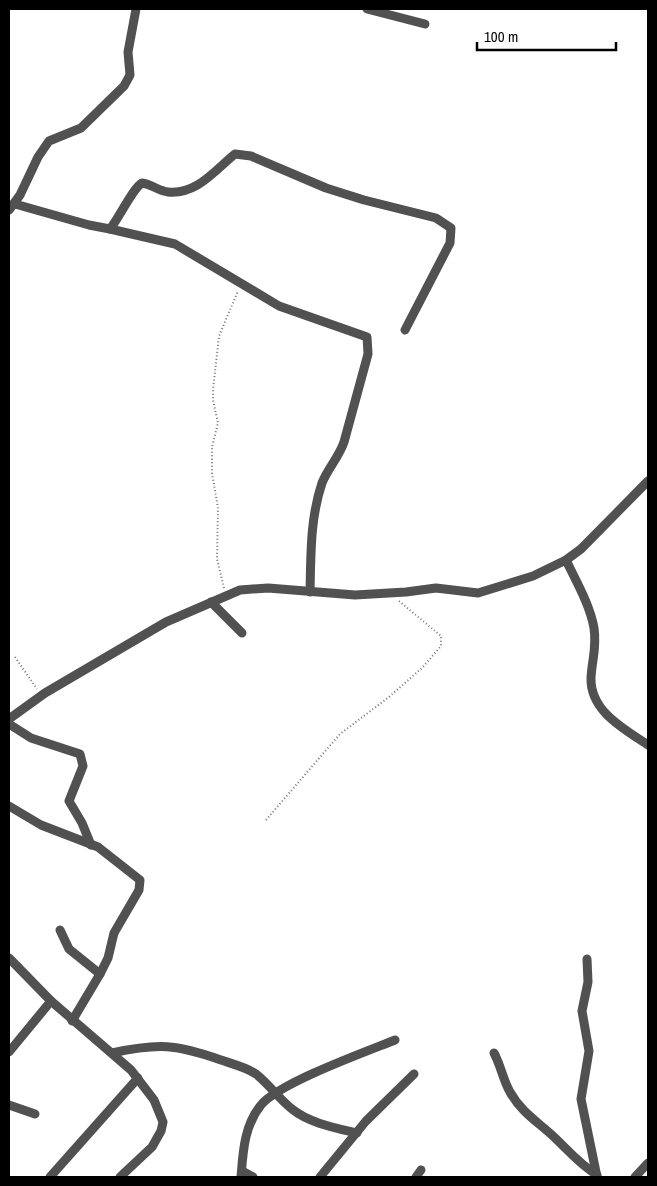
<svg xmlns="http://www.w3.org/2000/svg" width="657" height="1186" viewBox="0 0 657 1186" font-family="'Archivo Narrow',sans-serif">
  <rect width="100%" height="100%" fill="#fff"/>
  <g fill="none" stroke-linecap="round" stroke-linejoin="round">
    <g stroke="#737373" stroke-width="2" stroke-dasharray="1 2.5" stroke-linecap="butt">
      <path d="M224 588 217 559 218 508 212 473V447L218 423 213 400V390L219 336 238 291"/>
      <path d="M15 657 37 689"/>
      <path d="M266 820 340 734 389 697 423 667 441 646V636L399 601"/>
    </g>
    <g stroke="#515151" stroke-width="9">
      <path d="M367 9 425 24"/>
      <path d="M15 204 89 225 110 229C119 218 133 188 142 183 151 184 159 191 168 192 197 195 215 170 235 154L251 156 326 188 364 200 436 218 451 228 450 243 405 330"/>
      <path d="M9 210 20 195 38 157 49 141 81 128 124 86 130 75 128 52 136 9"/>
      <path d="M110 229 175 244 279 306 367 337 368 354 344 442C339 457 328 468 322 483 310 519 311 554 310 592"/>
      <path d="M566 560C576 581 590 605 594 628 597 648 592 659 591 678 590 711 624 729 648 745"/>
      <path d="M211 602 242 633"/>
      <path d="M9 719 45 693 166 622 240 590 268 588 355 595 406 592 436 588 478 593 533 576 566 560 581 549 648 481"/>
      <path d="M9 724 31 738 80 754 83 766 69 801 82 823 91 845"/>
      <path d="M9 806 41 825 98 847 140 880 139 890 114 933 108 958 100 974 72 1021"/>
      <path d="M60 930 69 949 100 974"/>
      <path d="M9 958 51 1001 131 1070 154 1100 163 1122 161 1131 152 1147 120 1177"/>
      <path d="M587 959 588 982 582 1011 589 1051 581 1099 597 1177"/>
      <path d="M9 1052 51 1001"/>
      <path d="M112 1053C158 1043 176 1044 221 1060 232 1064 246 1067 256 1074 269 1084 279 1099 292 1109 309 1123 336 1128 357 1133"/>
      <path d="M494 1053C501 1066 503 1080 510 1092 521 1112 538 1122 553 1136 568 1150 579 1164 597 1175"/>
      <path d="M9 1105 35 1114"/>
      <path d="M242 1171 253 1177"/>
      <path d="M50 1177 138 1078"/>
      <path d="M241 1177C243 1152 244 1126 261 1105 279 1083 365 1052 395 1040"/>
      <path d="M320 1177 366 1121 414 1074"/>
      <path d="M416 1177 421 1170"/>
      <path d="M635 1177 648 1163"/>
    </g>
  </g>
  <rect width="657" height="1186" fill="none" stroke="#000000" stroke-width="20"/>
  <path d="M477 42v8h139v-8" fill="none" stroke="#000000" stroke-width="2.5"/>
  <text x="484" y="42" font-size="15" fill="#000000" stroke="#ffffff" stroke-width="4" paint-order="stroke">100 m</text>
</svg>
